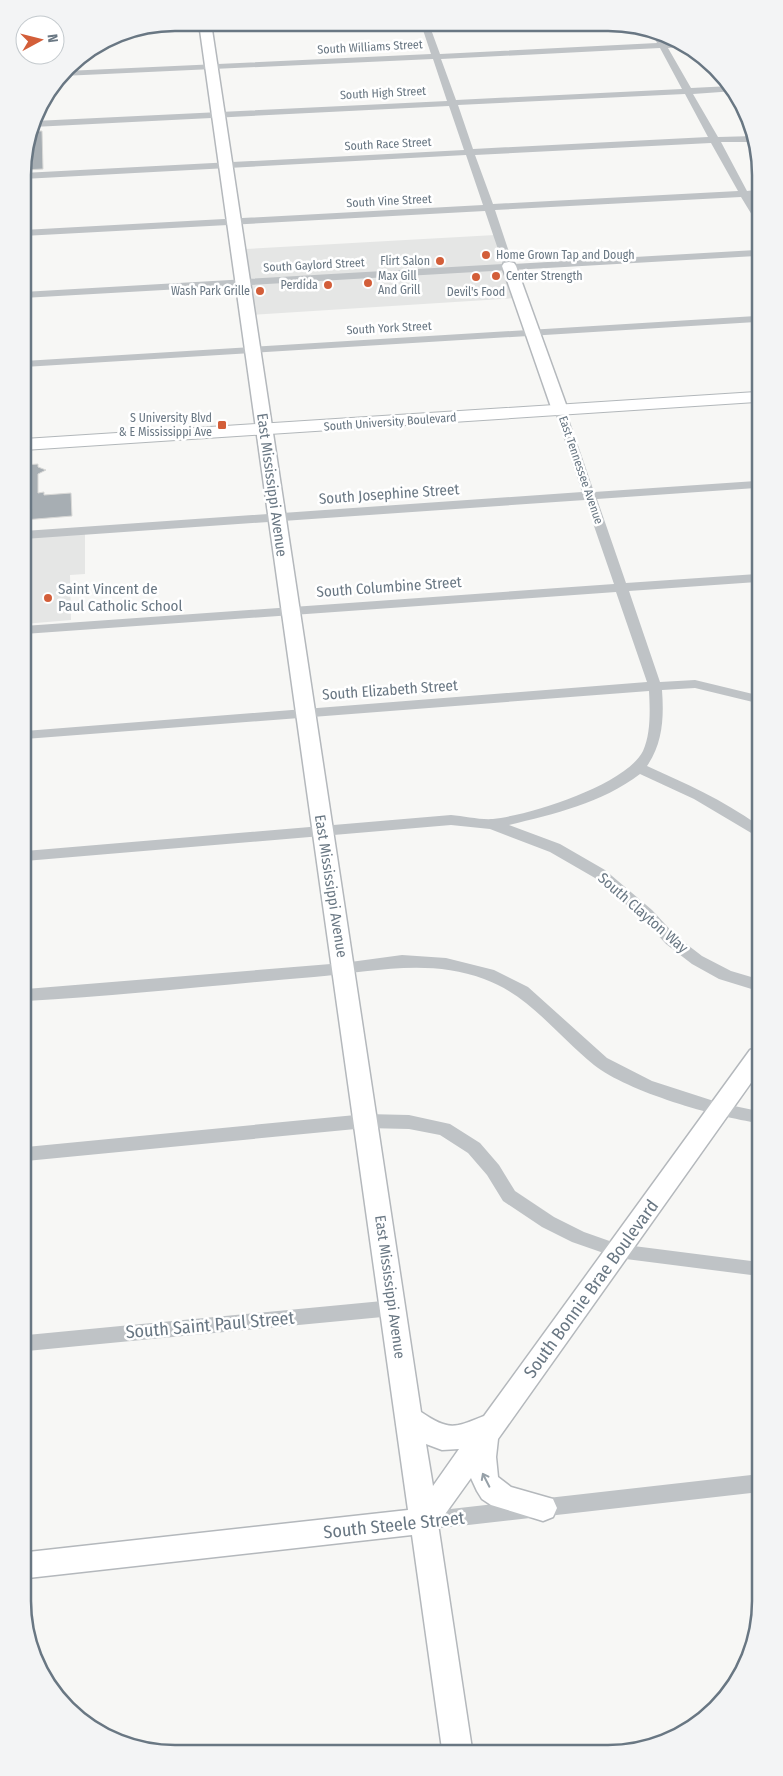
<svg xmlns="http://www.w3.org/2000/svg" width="783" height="1776" viewBox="0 0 783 1776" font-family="'Fira Sans Condensed',sans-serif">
  <rect width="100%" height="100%" fill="#f7f7f5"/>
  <g fill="#e5e6e5">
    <path d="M495 235 517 298 252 315 245 249Z"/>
    <path d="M85 534V574L70 575 71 620 24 624V538Z"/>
  </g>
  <g fill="#a7aeb3" stroke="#d9d9d7">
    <path d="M32 131H42L43 169 23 170Z"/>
    <path d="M38 464V467L46 470 38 474V493L44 492V495L71 493 72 516 24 520V465Z"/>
  </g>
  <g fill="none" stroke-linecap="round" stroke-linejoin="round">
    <defs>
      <g id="secondary">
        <path d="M199 23H211L421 1412C449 1431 454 1428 484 1416L750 1050 758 1047V1073L498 1439 496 1457 498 1477 511 1487 553 1499 557 1508 553 1517 543 1521 491 1505 482 1499 477 1491 471 1478 438 1524 472 1749H442L412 1535 28 1578V1552L408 1510ZM426 1444 442 1450 459 1449 433 1486Z"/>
        <path d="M509 262 514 263 516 266 568 410 566 413H554L552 410 502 266 504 263Z"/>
      </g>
      <path id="primary" d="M756 392V402L24 450V439Z"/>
    </defs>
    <use href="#secondary" stroke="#b4b8bc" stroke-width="3"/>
    <use href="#primary" stroke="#b2b7ba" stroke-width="2"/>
    <g fill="#bfc3c6" fill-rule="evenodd">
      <path d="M175 22 215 23 211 26 162 28 158 26Z"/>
      <path d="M421 24H429L440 54 657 43 652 33 662 38 665 43H672L681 47 668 48 691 88 731 86 735 91 693 94 718 137 755 136V142H721L747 191 755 190V196H751L755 205V216L752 215 741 197 495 210 513 264 756 250V256L23 298V292L503 264 485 211 23 236V230L483 205 466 155 23 179V173L464 150 449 106 33 127 35 121 447 101 433 59 62 76 66 71 431 54ZM660 48 682 89 456 100 441 59ZM685 94 708 137 473 149 458 105ZM711 143 738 191 493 204 475 155Z"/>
      <path d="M756 316V322L24 367V361Z"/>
      <path d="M560 407 566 410 594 492 756 481V488L597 499 626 583 757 574V582L629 591 660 682 695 680 757 695V703L695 688 662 690C664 717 663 743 647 766 685 783 723 800 758 825V837L694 799 640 774C602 803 554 814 509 825L560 844 605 870 652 910 676 936 702 956 731 971 758 979V991L719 979 692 964 666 944 642 918 595 878 550 852 490 829 451 825 25 861V851L451 815C464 816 480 820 493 819 530 815 626 785 643 751 651 734 650 709 649 691L25 739V731L647 682 616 592 24 634V626L614 584 585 500 24 539V531L582 492 554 410Z"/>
      <path d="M402 955 446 958 494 970 528 987 607 1058 652 1081 720 1103 758 1111 759 1123C716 1117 628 1092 594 1065 558 1036 529 995 484 979 428 958 371 972 314 977 218 985 122 996 26 1001V989L343 963Z"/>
      <path d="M366 1114 409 1115 450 1124 480 1143 499 1165 515 1191 554 1217 584 1232 618 1244 759 1262V1276L618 1258 572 1242 542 1227 503 1201 487 1175 468 1153 440 1135 409 1129 366 1128 26 1161V1147Z"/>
      <path d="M393 1300 399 1303 402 1308 399 1313 393 1316 27 1351V1335Z"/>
      <path d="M760 1474V1492L424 1530 417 1527 414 1521 417 1515 424 1512Z"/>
    </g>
    <use href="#secondary" fill="#fff" fill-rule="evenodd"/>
    <use href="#primary" fill="#fff" fill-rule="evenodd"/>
  </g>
  <defs><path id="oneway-shaft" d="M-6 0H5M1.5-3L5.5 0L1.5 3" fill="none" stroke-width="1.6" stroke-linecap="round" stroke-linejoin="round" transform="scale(1.25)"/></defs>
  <use stroke="#96a0a8" href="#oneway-shaft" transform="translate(486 1480) rotate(-117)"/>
  <g fill="#d35e39" stroke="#fff" stroke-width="2">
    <circle cx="486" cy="255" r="5"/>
    <circle cx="440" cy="261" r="5"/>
    <circle cx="496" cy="276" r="5"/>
    <circle cx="476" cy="277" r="5"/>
    <circle cx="368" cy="283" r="5"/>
    <circle cx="328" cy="285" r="5"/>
    <circle cx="260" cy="291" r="5"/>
    <rect x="217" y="420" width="10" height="10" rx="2.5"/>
    <circle cx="48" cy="598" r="5"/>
  </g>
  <g text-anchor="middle" stroke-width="5" stroke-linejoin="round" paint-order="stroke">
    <g font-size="12" fill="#697783" stroke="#fff">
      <text transform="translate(370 47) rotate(-3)" y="4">South Williams Street</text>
      <text transform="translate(383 93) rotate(-3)" y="4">South High Street</text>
      <text transform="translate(388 144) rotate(-3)" y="4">South Race Street</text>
      <text transform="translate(389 201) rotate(-3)" y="4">South Vine Street</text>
      <text transform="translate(314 265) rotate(-3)" y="4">South Gaylord Street</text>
      <text transform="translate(389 328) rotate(-3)" y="4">South York Street</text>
      <text transform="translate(390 422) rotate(-4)" y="4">South University Boulevard</text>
      <text transform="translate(581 470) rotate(71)" y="4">East Tennessee Avenue</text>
    </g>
    <g font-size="12" fill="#697783" stroke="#fff" text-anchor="end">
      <text x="496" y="259" text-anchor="start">Home Grown Tap and Dough</text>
      <text x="430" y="265">Flirt Salon</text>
      <text x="378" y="280" text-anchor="start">Max Gill<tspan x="378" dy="14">And Grill</tspan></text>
      <text x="506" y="280" text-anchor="start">Center Strength</text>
      <text x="318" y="289">Perdida</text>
      <text x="250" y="295">Wash Park Grille</text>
      <text x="476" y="296" text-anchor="middle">Devil's Food</text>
      <text x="212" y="422">S University Blvd<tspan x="212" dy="14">&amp; E Mississippi Ave</tspan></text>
    </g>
    <g font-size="15" fill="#697783" stroke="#fff">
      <text transform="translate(272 485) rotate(82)" y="5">East Mississippi Avenue</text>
      <text transform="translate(389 494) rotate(-4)" y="5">South Josephine Street</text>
      <text transform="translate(389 587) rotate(-4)" y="5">South Columbine Street</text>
      <text transform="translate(390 690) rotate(-4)" y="5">South Elizabeth Street</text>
      <text transform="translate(331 886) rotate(81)" y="5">East Mississippi Avenue</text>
      <text transform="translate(643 913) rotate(41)" y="5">South Clayton Way</text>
      <text transform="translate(390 1287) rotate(82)" y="5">East Mississippi Avenue</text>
    </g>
    <g font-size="15" fill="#697783" stroke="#fff" text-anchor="start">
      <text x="58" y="594">Saint Vincent de<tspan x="58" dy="17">Paul Catholic School</tspan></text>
    </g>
    <g font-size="18" fill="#697783" stroke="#fff">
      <text transform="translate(591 1289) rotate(-54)" y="6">South Bonnie Brae Boulevard</text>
      <text transform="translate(210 1325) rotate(-5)" y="6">South Saint Paul Street</text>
      <text transform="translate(394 1525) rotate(-6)" y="6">South Steele Street</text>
    </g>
  </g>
  <path d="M0 0H783V1776H0ZM175 31H608A144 144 0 0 1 752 175V1601A144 144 0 0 1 608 1745H175A144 144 0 0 1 31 1601V175A144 144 0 0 1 175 31Z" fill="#f3f4f5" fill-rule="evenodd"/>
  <path fill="none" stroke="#697783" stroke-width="2.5" d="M175 31H608A144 144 0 0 1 752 175V1601A144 144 0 0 1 608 1745H175A144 144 0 0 1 31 1601V175A144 144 0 0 1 175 31Z"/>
  <g transform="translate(40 40) rotate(83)"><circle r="24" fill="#ffffff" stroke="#c3c9cd"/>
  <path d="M0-4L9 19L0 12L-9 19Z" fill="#d35e39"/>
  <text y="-8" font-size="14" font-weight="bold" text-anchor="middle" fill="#697783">N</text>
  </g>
</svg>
